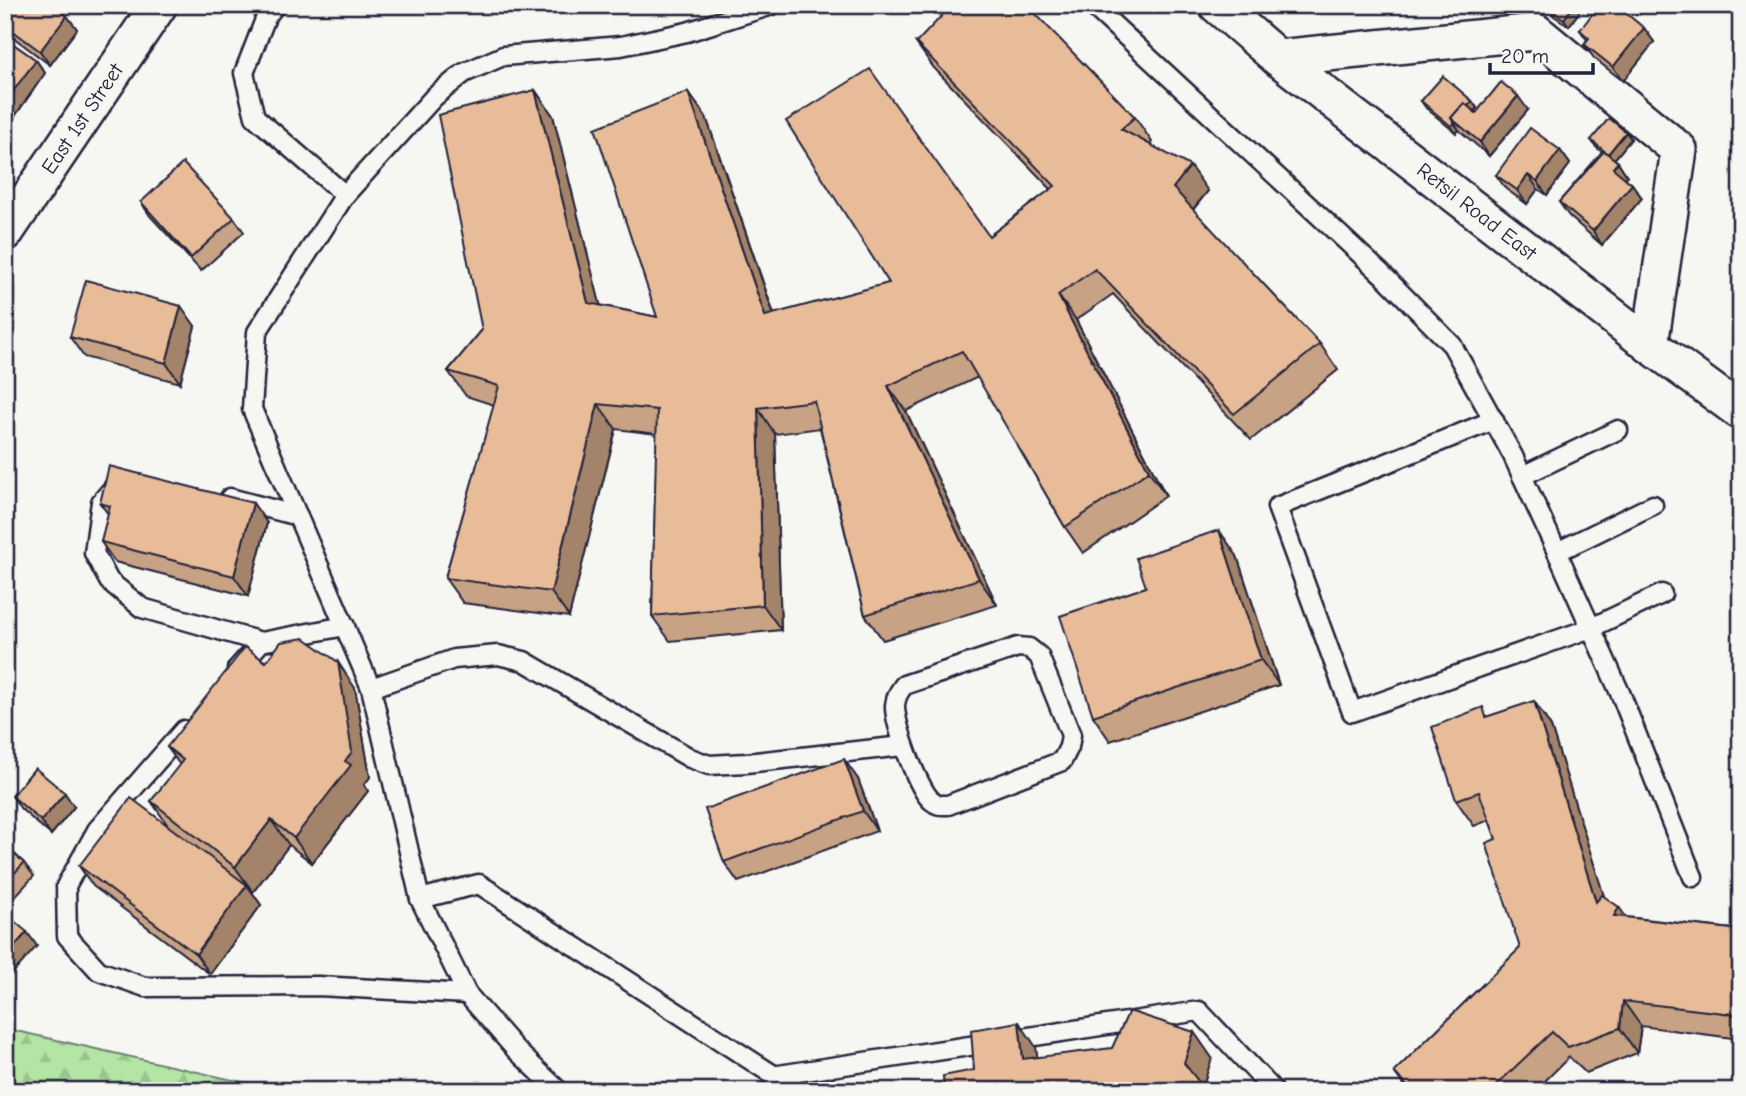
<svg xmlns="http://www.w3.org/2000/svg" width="1746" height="1096" viewBox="0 0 1746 1096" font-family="'Comic Neue',sans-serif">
  <defs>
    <pattern id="forest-firs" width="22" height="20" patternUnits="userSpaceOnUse" patternTransform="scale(1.75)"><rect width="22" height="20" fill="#b4e5a5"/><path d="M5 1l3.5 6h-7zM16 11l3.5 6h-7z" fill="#9ac48f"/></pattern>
  </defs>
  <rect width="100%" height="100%" fill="#f6f6f2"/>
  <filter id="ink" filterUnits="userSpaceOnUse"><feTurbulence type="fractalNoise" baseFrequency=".0143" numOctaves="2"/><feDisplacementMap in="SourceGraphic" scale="14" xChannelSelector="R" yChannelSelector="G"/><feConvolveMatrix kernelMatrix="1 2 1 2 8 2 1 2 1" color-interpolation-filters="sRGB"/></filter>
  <g filter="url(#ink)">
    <path fill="url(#forest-firs)" stroke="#6b8470" stroke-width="2" d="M5 1024 12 1030 282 1091H5Z"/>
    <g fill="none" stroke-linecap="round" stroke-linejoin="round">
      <defs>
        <g id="lane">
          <path d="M275 5 266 17 244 73 255 117 345 195"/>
          <path d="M1092 5 1383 275 1452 345 1513 456 1557 552 1621 695 1693 877"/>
          <path d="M1494 420 1277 507 1352 712 1591 628 1662 594"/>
          <path d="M1522 476 1618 430"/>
          <path d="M114 487 101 502 94 553 109 581 142 608 261 642"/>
          <path d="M230 498 298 516"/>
          <path d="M1557 552 1653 505"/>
          <path d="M1018 647 1029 648 1039 656 1071 735 1069 747 1062 761 948 805C941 805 938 806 932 801 918 790 894 723 895 705 896 696 899 692 904 685Z"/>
          <path d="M237 669 261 642 345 626"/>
          <path d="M371 688 454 659 498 655 524 661 690 758 709 765 746 763 903 746"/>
          <path d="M184 730 97 830 66 886 67 936 99 971 145 987 318 986 467 994"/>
          <path d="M420 899 479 884 798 1091"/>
          <path d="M772 1076 1199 1011 1274 1091"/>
          <path d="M559 1091 516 1050 467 994 420 899 371 688 252 409 257 332 345 195 434 97 464 73 503 56 621 46 687 32 772 5"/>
        </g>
        <g id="street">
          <path id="s1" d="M1217 5 1278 58 1650 345 1741 412"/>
          <path d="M1278 58 1536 32 1679 150 1650 345"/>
          <path id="s2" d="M5 233 159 5"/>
        </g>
      </defs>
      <use href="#lane" stroke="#22223b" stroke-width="23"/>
      <use href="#street" stroke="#22223b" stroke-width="40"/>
      <use href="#lane" stroke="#f6f6f2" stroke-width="18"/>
      <use href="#street" stroke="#f6f6f2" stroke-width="35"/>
    </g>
    <g fill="#c8a284" stroke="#22223b" stroke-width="2">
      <path d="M5 5 67 16 77 29 50 65 5 31Z"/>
      <path d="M1552 5H1584L1569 26 1554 16 1549 9Z"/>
      <path d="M1644 28 1654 42 1623 81 1594 58 1584 44 1587 40 1580 30Z"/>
      <path d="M5 38 36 60 45 73 15 116 5 109Z"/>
      <path d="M916 43 1135 117 1152 142 1150 145 1208 191 1193 210 1320 344 1338 370 1251 440 1113 294 1076 320 1166 496 1083 553 1065 527 978 377 906 411 997 605 883 640 865 615 820 428 775 434 781 630 670 641 652 616 657 434 616 429 569 617 463 603 445 578 494 405 466 396 448 371 482 330 535 90 553 116 600 305 657 317 688 92 706 117 774 314 889 283 989 236 1051 189 934 68Z"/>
      <path d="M1421 101H1472L1477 108 1474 111 1476 113 1528 110 1489 156 1459 130 1456 133 1426 108Z"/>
      <path d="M1626 132 1631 139 1614 159 1618 162 1627 176 1625 178 1632 184 1642 198 1602 245 1569 216 1559 202 1602 152 1596 147 1591 140Z"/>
      <path d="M1560 150 1570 164 1547 195 1538 189 1527 204 1506 189 1496 175Z"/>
      <path d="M141 202 234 218 244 232 201 271 150 216Z"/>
      <path d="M195 326 180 383 84 357 70 337Z"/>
      <path d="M100 503 267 523 248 596 115 562 101 542 108 514Z"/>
      <path d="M1237 556 1279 685 1110 741 1093 716 1146 587Z"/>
      <path d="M266 662 355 688 370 777 364 785 368 791 312 863 289 845 253 892 251 891 261 905 210 974 93 886 79 866 169 827 151 801 180 765 167 747Z"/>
      <path d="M1534 701 1551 727 1604 897 1626 917 1741 930V1039L1641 1026 1637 1053 1586 1073 1569 1057 1535 1091H1408L1394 1072 1520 948 1496 839 1489 820 1474 826 1456 800 1489 716Z"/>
      <path d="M858 779 877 831 738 882 724 862Z"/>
      <path d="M12 796 74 807 51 835 21 809Z"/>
      <path d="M5 845 24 863 34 876 8 904 5 902Z"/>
    </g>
    <g fill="#a3846b" stroke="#22223b" stroke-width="2">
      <path d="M1574 5H1584L1569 26 1564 19Z"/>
      <path d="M67 16 77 29 50 65 40 51Z"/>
      <path d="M1644 28 1654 42 1623 81 1613 67Z"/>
      <path d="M36 60 45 73 15 116 5 102Z"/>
      <path d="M535 90 553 116 606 328 588 303Z"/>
      <path d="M688 92 706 117 783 342 765 316Z"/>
      <path d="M1518 96 1528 110 1489 156 1480 142Z"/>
      <path d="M1472 101 1477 108 1461 127 1455 122Z"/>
      <path d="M1454 123 1459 130 1456 133 1451 126Z"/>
      <path d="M1626 132 1631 139 1613 161 1608 154Z"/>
      <path d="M1560 150 1570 164 1547 195 1537 181Z"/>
      <path d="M1618 162 1627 176 1623 181 1613 168Z"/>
      <path d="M1190 166 1208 191 1190 213 1173 188Z"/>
      <path d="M1528 175 1538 189 1527 204 1517 190Z"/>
      <path d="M1632 184 1642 198 1602 245 1593 231Z"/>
      <path d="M1058 295 1076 320 1166 496 1149 471Z"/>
      <path d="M181 306 195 326 180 383 166 363Z"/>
      <path d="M888 386 906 411 997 605 979 579Z"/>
      <path d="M598 404 616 429 569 617 551 592Z"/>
      <path d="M758 408 775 434 781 630 763 605Z"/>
      <path d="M253 503 267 523 248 596 234 576Z"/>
      <path d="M1219 530 1237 556 1279 685 1261 660Z"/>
      <path d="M338 662 355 688 370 777 364 785 368 791 312 863 294 838 345 761Z"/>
      <path d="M1534 701 1551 727 1614 928 1596 902Z"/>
      <path d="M844 759 858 779 877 831 863 811Z"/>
      <path d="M65 793 74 807 51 835 41 821Z"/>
      <path d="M271 820 289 845 253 892 235 867Z"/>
      <path d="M247 885 261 905 210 974 196 954Z"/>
      <path d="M1619 907 1637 933 1614 916Z"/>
      <path d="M27 932 37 946 5 982V957Z"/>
      <path d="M1623 1001 1641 1026 1637 1053 1620 1028Z"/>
      <path d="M1019 1022 1036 1047 1041 1084 1023 1059Z"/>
      <path d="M1194 1032 1212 1058 1202 1089 1184 1063Z"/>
    </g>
    <g fill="#e9bc99" stroke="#22223b" stroke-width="2">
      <path d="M5 5H53L67 16 40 51 5 25Z"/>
      <path d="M952 5H1027L1135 117 1121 129 1190 166 1173 188 1320 344 1234 414 1095 269 1058 295 1149 471 1065 527 962 351 888 386 979 579 865 615 814 401 758 408 763 605 652 616 657 410 598 404 551 592 445 578 499 386 448 371 482 330 438 115 535 90 588 303 657 317 595 128 688 92 765 316 889 283 786 121 870 69 989 236 1055 186 916 43Z"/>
      <path d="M1552 5H1574L1564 19 1549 9Z"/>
      <path d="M1599 5H1616L1644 28 1613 67 1584 44 1589 38 1580 30Z"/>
      <path d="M5 38 36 60 5 102Z"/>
      <path d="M1443 76 1472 101 1468 106 1464 103 1451 118 1454 123 1451 126 1421 101Z"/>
      <path d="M1501 82 1518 96 1480 142 1451 118 1464 103 1476 113Z"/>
      <path d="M1609 118 1626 132 1608 154 1591 140Z"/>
      <path d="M1530 128 1560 150 1537 181 1528 175 1517 190 1496 175Z"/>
      <path d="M1604 151 1618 162 1613 168 1632 184 1593 231 1559 202Z"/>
      <path d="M183 163 234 218 191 258 141 202Z"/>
      <path d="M86 280 181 306 166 363 70 337Z"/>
      <path d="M109 466 253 503 234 576 101 542 110 506 100 503Z"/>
      <path d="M1219 530 1261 660 1093 716 1060 616 1146 587 1136 558Z"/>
      <path d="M304 638 338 662 352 752 345 761 351 765 294 838 271 820 235 867 151 801 183 760 167 747 245 647 266 662 281 642Z"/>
      <path d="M1534 701 1596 902 1602 895 1619 907 1614 916 1741 930V1015L1623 1001 1620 1028 1568 1047 1552 1032 1490 1091H1411L1394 1072 1520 948 1486 843 1496 839 1479 792 1456 800 1432 727 1483 707 1486 717Z"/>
      <path d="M844 759 863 811 724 862 705 809Z"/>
      <path d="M35 768 65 793 41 821 12 796Z"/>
      <path d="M131 798 247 885 196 954 79 866Z"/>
      <path d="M5 845 24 863 5 883Z"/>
      <path d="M8 916 27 932 5 957V918Z"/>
      <path d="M1129 1011 1194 1032 1184 1063 1206 1091H944L943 1076 974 1070 971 1030 1019 1022 1023 1059 1112 1048Z"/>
    </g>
  </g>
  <g text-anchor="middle" stroke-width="5" stroke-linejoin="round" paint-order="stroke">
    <g font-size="21" fill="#22223b" stroke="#f6f6f2">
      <text dy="7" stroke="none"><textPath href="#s2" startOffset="138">East 1st Street</textPath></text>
      <text dy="7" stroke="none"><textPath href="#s1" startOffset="332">Retsil Road East</textPath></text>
    </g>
  </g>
  <rect width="1746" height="1096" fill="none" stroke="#f6f6f2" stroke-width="28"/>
  <rect x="14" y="14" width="1718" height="1068" fill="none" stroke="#22223b" stroke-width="2.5" filter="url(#ink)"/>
  <path d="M1490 63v10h103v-10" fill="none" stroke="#22223b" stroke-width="3.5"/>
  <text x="1501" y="63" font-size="21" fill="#22223b" stroke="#f6f6f2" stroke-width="5" paint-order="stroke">20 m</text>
</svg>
